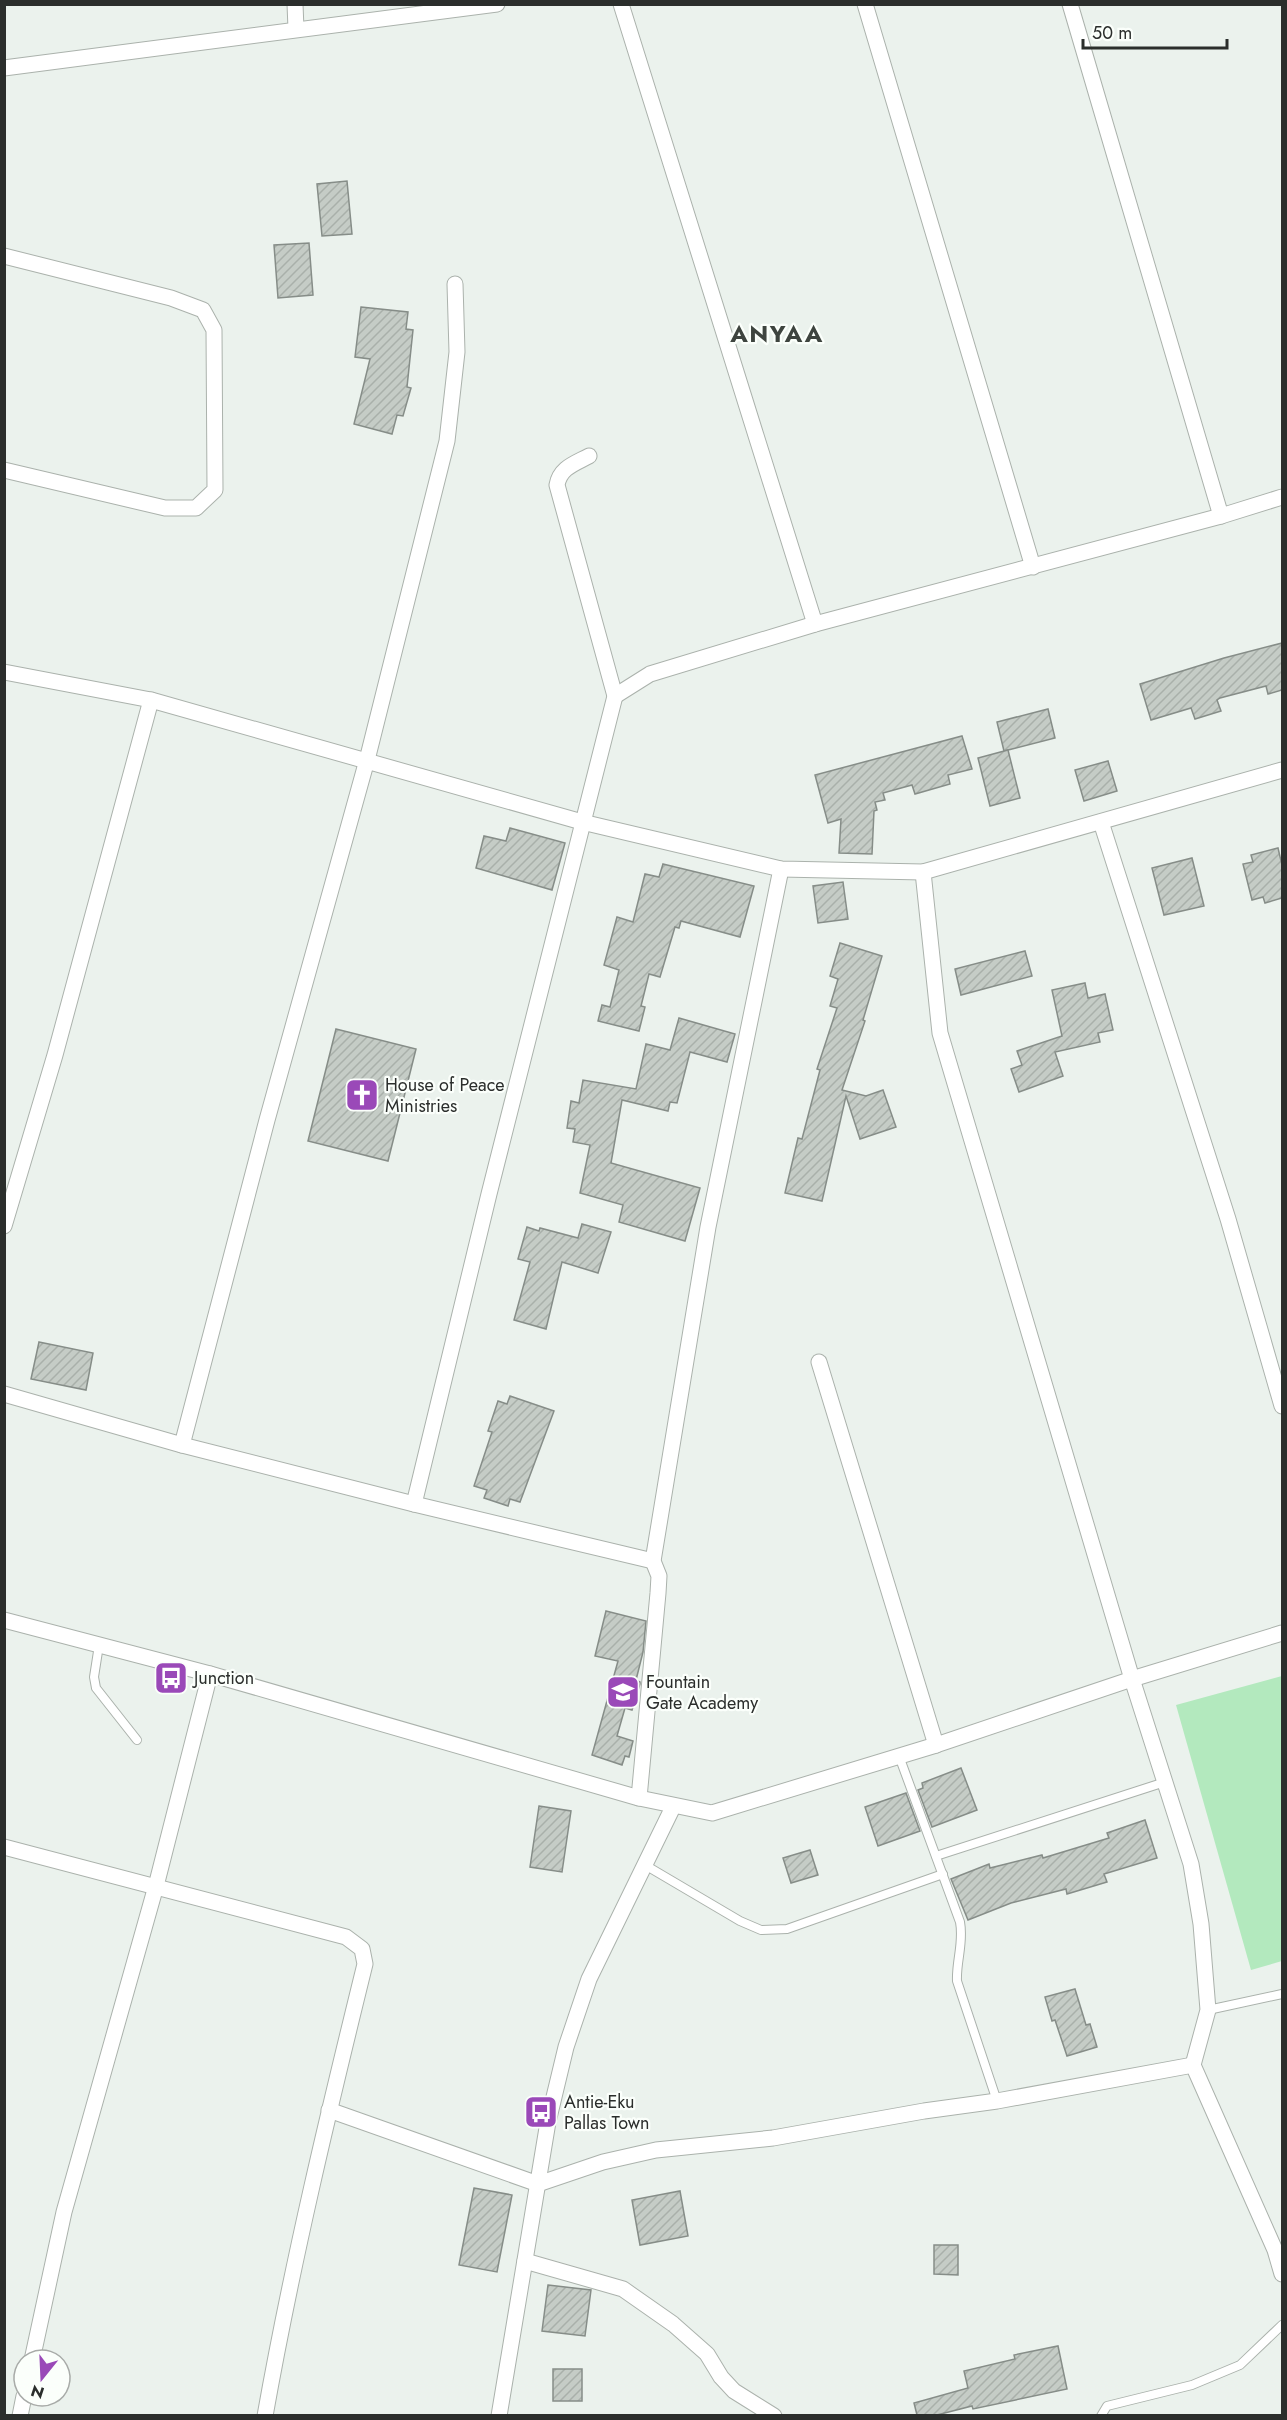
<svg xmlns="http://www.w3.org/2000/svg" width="1287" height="2420" viewBox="0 0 1287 2420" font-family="Jost,sans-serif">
  <defs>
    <pattern id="building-hatch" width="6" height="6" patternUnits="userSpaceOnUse" patternTransform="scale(1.5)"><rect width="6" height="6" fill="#c5ccc6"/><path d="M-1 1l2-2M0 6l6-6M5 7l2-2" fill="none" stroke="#a9b0aa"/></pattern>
  </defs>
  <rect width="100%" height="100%" fill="#ebf2ed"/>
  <path fill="#b3e9be" d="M1282 1676V1961L1251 1970 1176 1705Z"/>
  <g fill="url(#building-hatch)" stroke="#868d88" stroke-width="1.5">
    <path d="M347 181 352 234 322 236 317 184Z"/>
    <path d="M309 243 313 295 278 298 274 245Z"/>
    <path d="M361 307 408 312 406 329 413 330 407 387 411 388 403 416 397 415 392 434 354 424 370 359 355 357Z"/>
    <path d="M1282 643V690L1268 694 1266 686 1220 698 1217 700 1221 711 1195 719 1191 708 1151 720 1140 684 1224 658Z"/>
    <path d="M1048 709 1055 738 1004 751 997 722Z"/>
    <path d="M962 736 972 769 948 775 950 784 915 794 912 785 883 793 885 800 875 802 877 810 874 811 872 854 839 853 841 819 828 823 815 775Z"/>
    <path d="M1008 750 1020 798 990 806 978 758Z"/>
    <path d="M1108 761 1117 791 1084 801 1075 770Z"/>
    <path d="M510 828 565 843 552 890 476 868 484 836 506 841Z"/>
    <path d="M1278 848 1282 865V898L1265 903 1263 897 1252 900 1243 864 1253 862 1251 855Z"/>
    <path d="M1192 858 1204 906 1164 915 1152 868Z"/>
    <path d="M663 864 754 886 740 937 681 921 679 928 675 927 660 977 649 974 641 1006 645 1007 639 1031 598 1021 602 1005 610 1007 619 970 604 965 617 917 633 922 645 874 659 877Z"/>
    <path d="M843 882 848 919 818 923 813 886Z"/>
    <path d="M840 943 882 956 863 1020 865 1021 842 1090 866 1096 883 1090 896 1127 860 1139 846 1096 822 1201 785 1193 798 1138 802 1139 820 1070 817 1069 837 1008 830 1006 838 979 830 976Z"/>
    <path d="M1025 951 1032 976 961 995 955 969Z"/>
    <path d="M1085 983 1088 998 1105 994 1113 1030 1098 1033 1100 1042 1055 1052 1063 1076 1019 1092 1011 1069 1022 1065 1017 1051 1062 1036 1052 990Z"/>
    <path d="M679 1018 735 1034 727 1062 690 1052 677 1103 670 1102 668 1111 622 1100 611 1163 700 1188 685 1241 619 1222 623 1205 580 1193 590 1145 573 1142 575 1129 567 1128 571 1101 579 1103 583 1080 636 1089 646 1044 670 1050Z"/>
    <path d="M336 1029 416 1049 388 1161 308 1141Z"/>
    <path d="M582 1224 611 1232 598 1273 562 1262 546 1329 514 1320 530 1262 518 1259 527 1227 539 1231 540 1228 578 1238Z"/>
    <path d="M39 1342 93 1353 86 1390 31 1379Z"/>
    <path d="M510 1396 554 1411 520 1502 510 1499 508 1506 484 1498 487 1490 474 1486 492 1432 488 1431 498 1401 507 1404Z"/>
    <path d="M606 1611 646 1621 643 1652 636 1680 640 1682V1684L632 1710 625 1708 617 1736 633 1741 629 1757 625 1756 622 1765 592 1755 618 1661 595 1656Z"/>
    <path d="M961 1768 977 1810 932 1827 918 1790 923 1788 922 1783Z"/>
    <path d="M906 1793 920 1831 878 1846 865 1807Z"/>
    <path d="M539 1806 571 1811 562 1872 530 1867Z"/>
    <path d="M1145 1820 1157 1858 1104 1874 1107 1882 1067 1894 1066 1889 1011 1903 968 1920 951 1879 989 1864 990 1868 1042 1855 1043 1858 1109 1838 1107 1833Z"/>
    <path d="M810 1850 818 1875 791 1883 783 1858Z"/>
    <path d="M1075 1989 1086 2025 1090 2024 1097 2047 1067 2056 1055 2020 1052 2021 1045 1997Z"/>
    <path d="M474 2188 512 2195 497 2272 459 2265Z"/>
    <path d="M680 2191 688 2236 640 2245 632 2200Z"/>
    <path d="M934 2245H958V2275L934 2274Z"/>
    <path d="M548 2285 591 2290 585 2336 542 2331Z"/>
    <path d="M1058 2346 1067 2389 973 2409 972 2406 937 2415H917L914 2403 968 2388 964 2371 1015 2359 1014 2355Z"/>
    <rect x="553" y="2369" width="29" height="32"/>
  </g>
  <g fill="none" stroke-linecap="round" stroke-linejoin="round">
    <defs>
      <g id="lane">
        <path d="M99 1645 94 1677 96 1688 137 1740"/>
        <path d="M899 1756 960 1922C964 1943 956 1961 957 1981L997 2101"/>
        <path d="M936 1856 1165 1782"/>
        <path d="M645 1865 740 1921 761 1930 787 1929 943 1874"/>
        <path d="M1208 2010 1282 1994"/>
        <path d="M1101 2416 1107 2406 1192 2385 1240 2365 1282 2325"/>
      </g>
      <g id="street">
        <path d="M295 4 296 29"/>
        <path d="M621 4 815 624"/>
        <path d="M865 4 1033 567"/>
        <path d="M1070 4 1221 516"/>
        <path d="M4 68 497 4"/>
        <path d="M4 256 171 298 203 310 214 330 215 490 196 508H165L4 470"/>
        <path d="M4 672 151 700 582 822 781 869 923 872 1282 770"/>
        <path d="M615 696 650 674 815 624 1221 516 1282 497"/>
        <path d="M1101 822 1228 1219 1282 1406"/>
        <path d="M923 872 940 1033 1132 1679 1191 1864 1201 1924 1208 2010 1193 2065 1275 2250 1282 2274"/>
        <path d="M4 1226 55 1055 151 700"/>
        <path d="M819 1362 936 1745"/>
        <path d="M4 1394 182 1445 414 1504 653 1561"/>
        <path d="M182 1445 267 1120 367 760 447 441 457 352 455 284"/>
        <path d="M414 1504 489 1194 615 696 557 485C560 468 574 464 589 456"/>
        <path d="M4 1620 210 1674 639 1798 712 1813 936 1745 1132 1679 1282 1633"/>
        <path d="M639 1798 658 1593 659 1576 653 1561 708 1227 781 869"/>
        <path d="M4 1847 346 1937 362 1949 365 1964C328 2114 292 2264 265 2416"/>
        <path d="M329 2110 538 2184 603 2162 656 2150 773 2138 924 2111 997 2101 1193 2065"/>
        <path d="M525 2261 623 2289 673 2324 707 2354 721 2377 734 2391 774 2416"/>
        <path d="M32 2360 64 2212 156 1886 210 1674"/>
        <path d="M20 2416 24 2396"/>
        <path d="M499 2416 548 2122 566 2047 589 1979 673 1807"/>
      </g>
    </defs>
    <use href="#lane" stroke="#abb2ac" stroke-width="10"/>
    <use href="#street" stroke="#abb2ac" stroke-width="17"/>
    <use href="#lane" stroke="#fff" stroke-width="8"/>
    <use href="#street" stroke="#fff" stroke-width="15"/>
  </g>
  <defs>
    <symbol id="church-square" viewBox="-11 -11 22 22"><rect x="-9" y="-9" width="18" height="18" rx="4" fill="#9a49b8" stroke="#fbfffb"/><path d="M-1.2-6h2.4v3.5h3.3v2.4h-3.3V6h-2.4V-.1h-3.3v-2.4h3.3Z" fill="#fff"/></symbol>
    <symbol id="bus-square" viewBox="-11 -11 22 22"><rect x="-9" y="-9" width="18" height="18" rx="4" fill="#9a49b8" stroke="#fbfffb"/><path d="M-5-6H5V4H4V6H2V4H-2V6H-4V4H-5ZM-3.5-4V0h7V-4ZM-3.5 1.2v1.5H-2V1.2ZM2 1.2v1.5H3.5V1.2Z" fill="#fff"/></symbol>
    <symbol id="school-square" viewBox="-11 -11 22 22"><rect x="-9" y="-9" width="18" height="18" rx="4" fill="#9a49b8" stroke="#fbfffb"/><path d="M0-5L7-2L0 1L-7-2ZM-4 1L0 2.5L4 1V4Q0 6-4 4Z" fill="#fff"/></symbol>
  </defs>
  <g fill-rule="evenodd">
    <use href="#church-square" x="343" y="1076" width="38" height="38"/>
    <use href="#bus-square" x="152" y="1659" width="38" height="38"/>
    <use href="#school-square" x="604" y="1673" width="38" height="38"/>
    <use href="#bus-square" x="522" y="2093" width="38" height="38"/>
  </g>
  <g text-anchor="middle" stroke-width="4.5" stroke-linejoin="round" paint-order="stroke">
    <g font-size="18" fill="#2b2e2c" stroke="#fbfffb" text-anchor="start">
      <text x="385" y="1091">House of Peace<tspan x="385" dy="21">Ministries</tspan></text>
      <text x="194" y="1684">Junction</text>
      <text x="646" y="1688">Fountain<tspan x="646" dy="21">Gate Academy</tspan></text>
      <text x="564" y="2108">Antie-Eku<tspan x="564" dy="21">Pallas Town</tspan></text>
    </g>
    <g font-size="24" font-weight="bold" letter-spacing="1.5" fill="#3e443f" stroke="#fbfffb">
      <text x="777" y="342">ANYAA</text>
    </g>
  </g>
  <rect width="1287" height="2420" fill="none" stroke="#2b2e2c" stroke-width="12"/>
  <g transform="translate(42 2378) rotate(198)"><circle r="28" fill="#fbfffb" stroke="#a8aba8" stroke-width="1.5"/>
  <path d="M0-4.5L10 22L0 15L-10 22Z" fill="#9a49b8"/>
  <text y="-9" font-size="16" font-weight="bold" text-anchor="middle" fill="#2b2e2c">N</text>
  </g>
  <path d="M1083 39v9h144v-9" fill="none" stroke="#2b2e2c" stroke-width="3"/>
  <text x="1092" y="39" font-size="18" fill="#2b2e2c" stroke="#fbfffb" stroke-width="4.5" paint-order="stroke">50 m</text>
</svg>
